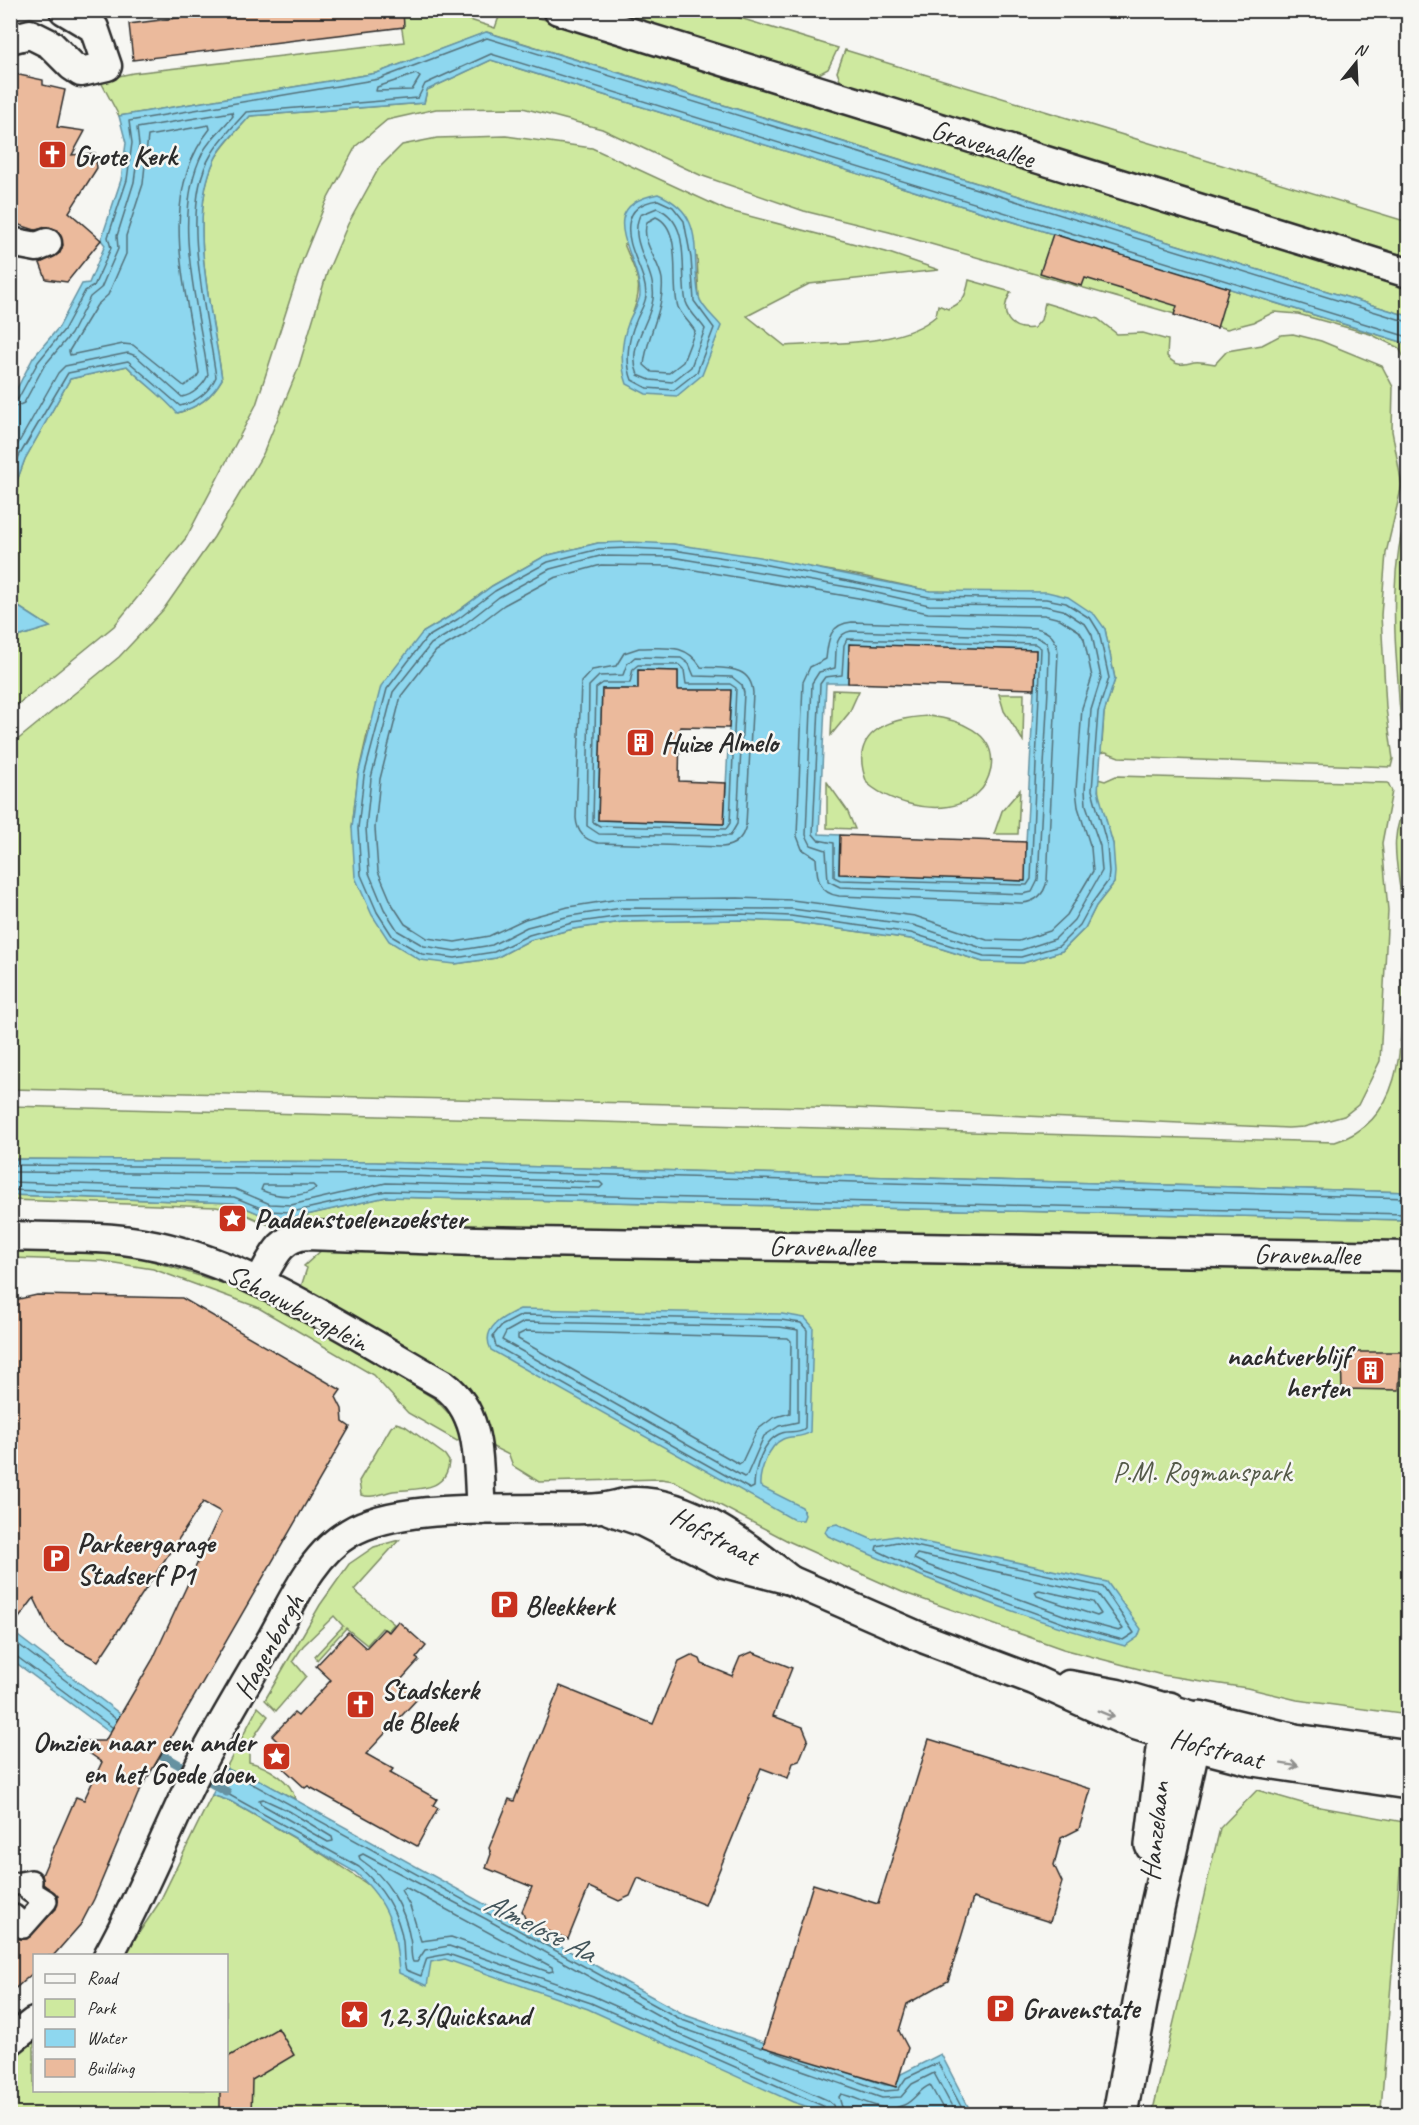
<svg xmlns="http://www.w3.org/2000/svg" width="1419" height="2125" viewBox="0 0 1419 2125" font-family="Caveat,sans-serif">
  <rect width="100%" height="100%" fill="#f6f6f2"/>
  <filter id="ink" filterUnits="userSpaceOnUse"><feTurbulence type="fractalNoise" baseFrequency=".0167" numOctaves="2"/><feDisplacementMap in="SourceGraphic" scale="12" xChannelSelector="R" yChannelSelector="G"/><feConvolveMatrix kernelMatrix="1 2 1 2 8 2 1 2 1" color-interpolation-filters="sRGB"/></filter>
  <g filter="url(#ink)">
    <g fill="#cee99f" stroke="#7c8a65" stroke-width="1.5" fill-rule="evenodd">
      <path d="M399 11H442L495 28 501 11H516L1408 282V316L487 32 377 73 119 116 100 80 133 73 404 42Z"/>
      <path d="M583 11H717L838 48 828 69 806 81Z"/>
      <path d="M845 50 1408 222V265L845 93 837 72Z"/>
      <path d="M491 60 1408 344V365L1399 348 1370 334 1298 314 1274 312 1254 322 1227 329 889 232 804 211 700 175 602 129 523 108 436 109 387 120 356 146 326 202 303 259 256 405 186 538 114 626 11 710 10 639 50 627 11 602V497L25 459 70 379 127 366C143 383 162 395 178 413 198 407 211 398 222 379 213 315 186 219 215 159 223 144 239 129 250 116L424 103 427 90Z"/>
      <path d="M506 136 592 148 726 210 886 252 939 270 809 284 747 316 785 346C831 342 901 347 936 316L938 305 948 309C963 303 966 296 969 280L1011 292C998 314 1009 331 1034 328L1041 320 1045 303 1098 319 1117 334 1143 333 1168 340 1167 356C1176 367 1183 365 1194 362 1200 361 1209 363 1215 364L1227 351 1262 345 1281 335 1293 334 1321 341 1382 366 1393 387 1392 431 1402 485 1386 553 1381 615 1386 708 1393 759 1391 767 1119 757 1106 752 1099 753 1102 744 1104 713 1115 679 1105 629 1006 593 930 591 862 576 673 544 598 543 545 556 492 586 454 614 422 633 369 726 358 775 352 828 455 964 496 958 530 940 573 929 622 922 739 920 790 922 911 939 983 962 1023 963 1062 951 1085 928 1096 906 1114 883 1113 844 1099 801 1098 779 1105 781 1116 776 1388 783 1392 791 1382 843 1388 910 1380 1061 1358 1105 1344 1116 1304 1127 1288 1128 853 1108 11 1089 10 746 119 657 163 610 214 537 263 454 298 369 327 273 348 224 379 168 402 145 437 138ZM624 244 697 257 699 299 629 322C645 286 639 280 624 244Z"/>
      <path d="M1408 507V749C1400 727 1399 703 1398 681 1393 621 1391 565 1408 507Z"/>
      <path d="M833 690 859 691 849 713 831 735Z"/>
      <path d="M999 694H1024L1023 741 1004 711Z"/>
      <path d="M929 716C957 719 997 732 991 768 989 777 985 787 978 793 949 819 893 806 867 783 847 733 887 718 929 716Z"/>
      <path d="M827 782 847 810 855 829 827 828Z"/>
      <path d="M1020 790 1018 834H994L1002 811Z"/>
      <path d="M1408 803V1192L375 1162 11 1159 10 1106 1335 1142C1406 1120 1402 1039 1402 978 1402 954 1405 929 1402 905 1399 869 1386 836 1408 803Z"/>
      <path d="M11 1195 234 1203 267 1217 293 1218 386 1197 1408 1220V1246L291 1223 269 1225 240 1212 216 1207 11 1200Z"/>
      <path d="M324 1248 1408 1267V1715L1297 1700 1247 1688 1162 1675 1063 1649 902 1592 788 1541 674 1481 661 1479 539 1482 513 1466 509 1455 491 1446 485 1415 469 1389 300 1290 307 1268 304 1266Z"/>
      <path d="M11 1249 136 1256 238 1288 335 1338 435 1399 452 1417 461 1440 457 1441 408 1413 373 1375 257 1307 153 1269 102 1261 11 1258Z"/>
      <path d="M396 1423 405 1426 445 1455 449 1461C447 1493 416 1488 393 1491 383 1493 371 1499 361 1495L359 1481 391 1427Z"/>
      <path d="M399 1540 354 1590 394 1624 387 1632 382 1628 367 1645 346 1628 317 1660 315 1656 343 1626 334 1616 303 1646 293 1661 306 1676 276 1711 265 1700 320 1605 349 1564 374 1547Z"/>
      <path d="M258 1707 268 1716 249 1744V1762C266 1766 292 1780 295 1799L244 1773 242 1776 226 1768Z"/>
      <path d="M1257 1790 1309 1805 1404 1822 1381 2109 1387 2114H1152L1220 1828Z"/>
      <path d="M212 1795 230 1801 322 1854 373 1888 378 1896 891 2114H11V2057L34 2038V2090H226V1956L124 1955 159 1903Z"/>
    </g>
    <g fill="#8ed7ef" stroke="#6692a1" stroke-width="1.5" fill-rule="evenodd">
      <path d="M486 32 1408 316V344L491 60 427 90 424 103 250 116C239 129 222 144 215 159 186 219 213 315 222 379 211 398 198 407 177 413 162 395 143 383 127 366L70 379 25 459 11 497V400L33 358 59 327 82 284 89 283 105 245 101 240 121 180 126 143 119 116 377 73Z"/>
      <path d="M658 194C708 215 690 254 699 297 701 307 715 318 721 326L702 375 677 396 646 394 627 384C620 364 621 342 629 321 632 313 639 304 640 295 641 256 590 207 658 194Z"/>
      <path d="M630 542 673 544 759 557 930 591 1047 592 1068 597 1095 615 1105 629 1115 679 1104 713 1098 791 1113 844 1115 872 1114 883 1096 906 1085 928 1062 951 1023 963 983 962 911 939 790 922 739 920 622 922 573 929 530 940 496 958 455 964 420 960 389 941 372 915 355 877 352 828 358 775 381 686 422 633 454 614 492 586 545 556 598 543ZM850 645 1036 650 1024 881 839 873 840 835 819 834 826 683H848ZM638 671H678V690L731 691 724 824 598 820 602 689H638Z"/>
      <path d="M11 602 50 627 11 639Z"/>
      <path d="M11 1159 375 1162 1408 1192V1220L386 1197 293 1218 267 1217 234 1203 11 1195Z"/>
      <path d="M520 1309 782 1314 805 1318 813 1327 810 1432C801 1439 792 1435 783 1439 769 1445 759 1472 760 1486L802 1507 805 1515 803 1520H794L491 1350C480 1328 503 1317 520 1309Z"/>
      <path d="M837 1524 873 1540 896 1536 1107 1582 1141 1629 1138 1637 1125 1646C1022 1619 925 1579 828 1536L825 1532 828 1526Z"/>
      <path d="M10 1630 128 1720 117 1738 11 1659Z"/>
      <path d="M226 1768 242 1776 245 1772 685 2015 885 2085H895L901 2074 941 2054 972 2114H830L793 2102 588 2009 445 1959 431 1962 427 1986 399 1973C396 1929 390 1903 355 1872L230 1801 212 1795Z"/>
    </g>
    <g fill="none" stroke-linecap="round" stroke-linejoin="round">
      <g stroke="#537079" stroke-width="1.5">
        <path d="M416 74 420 77 412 90 376 91 377 87Z"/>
        <path d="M209 125 210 129C155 197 188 295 199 373L196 378 184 386 133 345 123 344 70 355 69 351 97 305 108 295 126 254V236L143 184 148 136Z"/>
        <path d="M658 200 673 207 684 221 691 258 694 301 714 328 697 372 674 390 647 388 632 380C625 362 628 339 636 321 639 313 645 305 646 296 646 270 626 250 629 224 631 208 643 202 658 200Z"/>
        <path d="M657 208C693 223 679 271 686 302 689 312 700 321 705 329L691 367 672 382 650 380 638 375C626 346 650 324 653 299 657 270 627 243 640 215Z"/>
        <path d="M656 217C684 229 670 284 678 307 682 316 690 323 695 331L683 362 669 373 652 372 644 365C647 333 665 309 662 279 659 260 640 242 647 222Z"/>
        <path d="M10 402 18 399 38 362 64 330 85 291 94 286 111 248 108 237 127 180 132 143 129 121 379 79 487 38 1408 322"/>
        <path d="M10 409 24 403 44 366 71 334 90 297 101 288 118 249 117 236 134 182 139 145 137 128 232 112 233 116C223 128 210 139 203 152 170 216 199 307 208 375 204 385 193 395 182 397L136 356 128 353 65 366 58 373 10 458"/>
        <path d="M10 480 19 456 68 373 128 361 180 406C196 402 209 392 216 377 208 316 178 209 211 155 220 139 235 125 246 112L418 98 425 84 491 54 1408 337"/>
        <path d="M630 548 673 550 757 563 929 597 1046 599 1066 603 1091 619 1099 632 1109 678 1098 712 1092 790 1107 845 1109 872 1108 881 1092 903 1080 925 1059 946 1021 957 984 956 911 933 791 916 739 914 622 916 572 923 529 935 494 952 455 958 422 954 393 937 377 912 361 875 358 828 364 776 387 689 426 638 458 619 495 591 548 562 599 549Z"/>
        <path d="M600 556 672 557 859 589 929 605 1045 606 1063 610 1086 625 1092 635 1101 678 1091 710 1085 790 1086 805 1100 846 1102 871 1074 920 1055 939 1021 950 985 949 913 925 792 909 622 908 570 916 527 927 492 945 455 951 424 946 398 931 384 909 369 873 366 828 371 778 393 692 431 644 462 626 499 597 550 569Z"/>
        <path d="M601 565 671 566 858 598 928 613 1044 615 1060 619 1079 631 1084 639 1092 677 1082 708 1076 790 1078 807 1091 848 1093 871 1067 915 1050 931 1019 941 987 940 915 916 792 900 738 898 619 899 568 907 525 919 489 936 455 942 427 938 405 924 392 904 378 871 375 828 380 779 401 696 436 651 467 633 504 605 554 578Z"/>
        <path d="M852 622 1036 628C1050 631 1057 639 1058 653L1047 881C1044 895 1036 902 1022 903L839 896C817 893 817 876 816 858L802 849 797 836 803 682 810 667 826 659C828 640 829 624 852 622Z"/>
        <path d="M851 631 1036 637 1047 643 1049 652 1048 690 1038 880 1032 892 1023 894 840 887 828 881 826 850 811 845 806 835 812 683 819 672 835 668C837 653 832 635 851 631Z"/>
        <path d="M847 639 1035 644 1041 648 1031 879 1027 885 840 880 834 877V843L818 840 813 834 820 684 825 677 842 675 844 645Z"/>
        <path d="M639 648C666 648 686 643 701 667 723 669 751 664 753 693L746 825C743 838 735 846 722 847L598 843C584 840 577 832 576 818L581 682 592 670 616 666 624 653Z"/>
        <path d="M635 657 681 658 689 664 694 676 732 677 742 685 744 693 737 824 730 836 599 834 587 826 589 686 599 676 623 675 627 664Z"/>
        <path d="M638 665H679L684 670 686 684H730L736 688 730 823 726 829 600 826 593 822 596 688 603 683H630L633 669Z"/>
        <path d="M10 1165 375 1168 1408 1198"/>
        <path d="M10 1172 374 1175 600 1182 603 1185 600 1188 386 1183 291 1205 270 1204 235 1189 10 1182"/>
        <path d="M263 1185H313L316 1188C302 1199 276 1197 261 1190Z"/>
        <path d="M10 1190 234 1197 268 1211 292 1212 386 1191 1408 1214"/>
        <path d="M522 1315 781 1320 801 1323 807 1330 805 1428C798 1434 790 1430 782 1433 763 1439 754 1470 754 1487L750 1489 496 1346 493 1336 501 1326Z"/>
        <path d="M524 1322 780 1327 798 1330V1422L779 1426 764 1436 747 1475 744 1477 502 1340 506 1332Z"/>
        <path d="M526 1331 788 1338 791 1341 790 1413 773 1418 757 1430 742 1462 739 1464 518 1339V1335Z"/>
        <path d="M897 1542 1103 1587 1134 1633 1123 1640 1071 1626 925 1573 876 1550 877 1546Z"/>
        <path d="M917 1554 1098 1594 1123 1629 1119 1631 1074 1619 927 1565 914 1559Z"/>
        <path d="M1039 1590 1093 1602 1101 1614 1097 1616 1037 1596 1035 1592Z"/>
        <path d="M10 1638 116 1719"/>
        <path d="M10 1655 16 1656 112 1727"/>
        <path d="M263 1799 289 1811 332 1837 333 1841 328 1842 261 1804 259 1800Z"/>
        <path d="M405 1887 552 1967 553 1971 549 1972 451 1937 421 1941 410 1906 401 1890Z"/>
        <path d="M762 2048 682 2020 247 1781 229 1777 222 1788 224 1792 359 1867C381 1886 399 1912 403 1942 404 1952 403 1962 406 1970L421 1976 427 1958 448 1954 591 2003 823 2106 827 2114"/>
        <path d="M772 2051 884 2091 898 2090 906 2078 938 2063 965 2114"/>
        <path d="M835 2114 833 2105 827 2100 593 1996 449 1946 425 1950 417 1962H413C410 1955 412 1946 410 1939 405 1907 387 1877 360 1859L359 1856 363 1854 486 1919 679 2027 882 2098 901 2097 912 2084 934 2073 956 2114"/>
        <path d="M844 2114 839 2097 841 2094C861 2098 883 2115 904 2105 915 2100 918 2090 930 2085L946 2114"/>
      </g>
      <path stroke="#6692a1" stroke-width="9" d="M162 1755 227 1792"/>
    </g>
    <g fill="#ebba9c" stroke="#2b2b2b" stroke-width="1.5">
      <path d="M241 10H403L404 27 133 60 129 24Z"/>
      <path d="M10 73 43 80V85L65 90 57 127 85 131 72 155 95 153 97 168 69 212 101 240 67 282 46 279 40 263 60 253 63 245 58 230 49 227 35 230 10 222Z"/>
      <path d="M1053 234 1229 288 1217 328 1174 315 1177 306 1085 278 1082 286 1040 273Z"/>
      <path d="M849 644 1036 650 1035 689 848 683Z"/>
      <path d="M638 670 678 671V690H731L729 728 680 727 679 781 726 783 724 824 598 820 602 689H638Z"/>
      <path d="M840 835 1026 842 1025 881 839 874Z"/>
      <path d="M37 1295 182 1298 341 1390 336 1397 342 1409 343 1422 350 1427 138 1794 94 1899 81 1924 53 1956H34V1972L10 1993V1932L19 1939H27L56 1909 58 1896 43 1884 42 1875 76 1797 84 1800 102 1762 72 1741H105L153 1659 221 1512 203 1502 98 1661 61 1641 49 1629 34 1598 10 1630V1301Z"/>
      <path d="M1341 1352H1401L1399 1390 1342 1389Z"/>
      <path d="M398 1621 426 1646 416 1658 419 1660 400 1681 419 1697 366 1754 393 1769 390 1773 437 1799 433 1805 438 1808 417 1846 308 1786 305 1788 281 1766 283 1764 271 1752 279 1743 272 1736 294 1713 298 1716 331 1680 316 1666 348 1632 366 1648 384 1629 389 1632Z"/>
      <path d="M752 1652 792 1668 773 1716 803 1727 808 1739 799 1761 793 1763 788 1778 761 1768 705 1905 638 1878 630 1896 619 1901 589 1887 568 1939 527 1923 522 1911 532 1887 486 1868 491 1854 489 1848 509 1799 514 1801 560 1686 653 1724 679 1661 691 1655 700 1659 702 1664 732 1676 740 1657Z"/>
      <path d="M929 1739 1091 1789 1079 1829 1061 1838 1054 1865 1062 1882 1050 1922 973 1898 948 1981 907 2004 899 2031 908 2048 896 2087 763 2047 813 1884 878 1904Z"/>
      <path d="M278 2028 294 2055 252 2080 251 2115H220V2091H226V2058Z"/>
    </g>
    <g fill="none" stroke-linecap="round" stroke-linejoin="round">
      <defs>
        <path id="pedestrian" d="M10 1885 31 1881 30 1891 46 1901 23 1927 14 1916 10 1919"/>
        <g id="minor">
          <path d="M558 10 1408 273"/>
          <path d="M10 39 30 34 50 44 72 66 81 72 107 66 94 28 64 10"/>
          <path d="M10 242 37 247 47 243"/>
          <path d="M10 1236C54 1238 100 1235 143 1243 245 1260 354 1335 444 1385 484 1415 477 1466 481 1510"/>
          <path d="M259 1282C273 1259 278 1238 306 1235L475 1241 1408 1256"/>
          <path d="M611 1511 643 1522 724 1563 790 1580 925 1639 1034 1680 1132 1724 1187 1741"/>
          <path d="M1069 1685 1118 1694 1190 1715"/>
          <path d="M108 1956C138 1902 161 1846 187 1791 211 1740 242 1690 271 1640 292 1603 311 1555 349 1533 395 1505 489 1510 542 1509 561 1509 581 1510 600 1508 611 1507 622 1503 633 1502 688 1500 749 1547 790 1580"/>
          <path d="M10 2041 34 2022"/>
        </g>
        <g id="tertiary">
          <path d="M1192 1743 1254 1759 1408 1782"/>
          <path d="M1152 1845 1169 1709"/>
          <path d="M1120 2114 1157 1909 1199 1718 1295 1741 1408 1757"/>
        </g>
      </defs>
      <use href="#pedestrian" stroke="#2b2b2b" stroke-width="26"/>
      <use href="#minor" stroke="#2b2b2b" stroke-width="33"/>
      <use href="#tertiary" stroke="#2b2b2b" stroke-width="38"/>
      <use href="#pedestrian" stroke="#f6f6f2" stroke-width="21"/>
      <use href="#minor" stroke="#f6f6f2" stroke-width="28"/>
      <use href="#tertiary" stroke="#f6f6f2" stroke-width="33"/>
    </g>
    <defs><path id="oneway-shaft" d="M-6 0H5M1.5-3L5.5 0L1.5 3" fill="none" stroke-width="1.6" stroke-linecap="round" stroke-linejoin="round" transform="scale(1.5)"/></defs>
    <g stroke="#90908e">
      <use href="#oneway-shaft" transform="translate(1106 1714) rotate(22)"/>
      <use href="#oneway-shaft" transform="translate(1290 1765) rotate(9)"/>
    </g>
  </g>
  <defs>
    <symbol id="church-square" viewBox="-11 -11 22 22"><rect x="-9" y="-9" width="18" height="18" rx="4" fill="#c8321e" stroke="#f6f6f2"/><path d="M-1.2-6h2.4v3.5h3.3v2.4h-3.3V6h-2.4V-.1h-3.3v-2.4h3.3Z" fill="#fff"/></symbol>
    <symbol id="building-square" viewBox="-11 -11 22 22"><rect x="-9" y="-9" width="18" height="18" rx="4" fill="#c8321e" stroke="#f6f6f2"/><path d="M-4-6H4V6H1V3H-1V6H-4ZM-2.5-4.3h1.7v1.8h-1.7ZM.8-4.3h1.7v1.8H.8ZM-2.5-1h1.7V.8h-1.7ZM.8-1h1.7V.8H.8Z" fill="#fff"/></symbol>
    <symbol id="sight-square" viewBox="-11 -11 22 22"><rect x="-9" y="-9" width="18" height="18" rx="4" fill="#c8321e" stroke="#f6f6f2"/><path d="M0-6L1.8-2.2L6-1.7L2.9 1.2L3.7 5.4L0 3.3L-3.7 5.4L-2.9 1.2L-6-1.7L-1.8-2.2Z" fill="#fff"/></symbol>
    <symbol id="parking-square" viewBox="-11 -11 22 22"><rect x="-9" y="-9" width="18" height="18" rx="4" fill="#c8321e" stroke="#f6f6f2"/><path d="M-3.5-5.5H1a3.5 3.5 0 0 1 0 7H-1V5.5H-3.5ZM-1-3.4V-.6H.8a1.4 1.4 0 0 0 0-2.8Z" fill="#fff"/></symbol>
  </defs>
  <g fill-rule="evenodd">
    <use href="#church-square" x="36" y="138" width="33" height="33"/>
    <use href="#building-square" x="624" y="726" width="33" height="33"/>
    <use href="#sight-square" x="216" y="1202" width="33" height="33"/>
    <use href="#building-square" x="1354" y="1354" width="33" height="33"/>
    <use href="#parking-square" x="40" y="1542" width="33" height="33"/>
    <use href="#parking-square" x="488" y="1588" width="33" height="33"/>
    <use href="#church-square" x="344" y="1688" width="33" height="33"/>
    <use href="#sight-square" x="260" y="1740" width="33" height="33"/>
    <use href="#parking-square" x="984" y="1992" width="33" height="33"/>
    <use href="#sight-square" x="338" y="1998" width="33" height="33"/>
  </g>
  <g text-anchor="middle" stroke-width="5" stroke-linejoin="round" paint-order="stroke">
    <g font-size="28" fill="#2b2b2b" stroke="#f6f6f2">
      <text transform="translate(983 143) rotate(17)" y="10">Gravenallee</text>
      <text transform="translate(822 1246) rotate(1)" y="10">Gravenallee</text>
      <text transform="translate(1307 1254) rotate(1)" y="10">Gravenallee</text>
      <text transform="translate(298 1307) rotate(28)" y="10">Schouwburgplein</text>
      <text transform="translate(715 1535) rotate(28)" y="10">Hofstraat</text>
      <text transform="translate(268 1646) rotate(-61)" y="10">Hagenborgh</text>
      <text transform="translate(1217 1748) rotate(14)" y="10">Hofstraat</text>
      <text transform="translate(1154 1831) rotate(-84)" y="10">Hanzelaan</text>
    </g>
    <g font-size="28" font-weight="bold" fill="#2b2b2b" stroke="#f6f6f2" text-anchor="start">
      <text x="74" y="165">Grote Kerk</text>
      <text x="661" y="752">Huize Almelo</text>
      <text x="254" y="1228">Paddenstoelenzoekster</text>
      <text x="1350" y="1365" text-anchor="end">nachtverblijf<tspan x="1350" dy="32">herten</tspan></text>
      <text x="77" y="1552">Parkeergarage<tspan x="77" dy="32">Stadserf P1</tspan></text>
      <text x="525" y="1615">Bleekkerk</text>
      <text x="381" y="1699">Stadskerk<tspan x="381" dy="32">de Bleek</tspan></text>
      <text x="255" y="1751" text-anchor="end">Omzien naar een ander<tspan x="255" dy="32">en het Goede doen</tspan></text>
      <text x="1022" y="2018">Gravenstate</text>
      <text x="376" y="2025">1,2,3/Quicksand</text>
    </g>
    <g font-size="28" fill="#545a48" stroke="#f6f6f2">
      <text x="1202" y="1481">P.M. Rogmanspark</text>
    </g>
    <g font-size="30" font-style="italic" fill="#44565c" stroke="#f6f6f2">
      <text transform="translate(540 1927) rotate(27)" y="10">Almelose Aa</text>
    </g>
  </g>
  <rect width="1419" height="2125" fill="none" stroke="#f6f6f2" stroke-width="36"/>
  <rect x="18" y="18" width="1383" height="2089" fill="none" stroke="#2b2b2b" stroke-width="2" filter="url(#ink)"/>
  <rect x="33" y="1954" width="195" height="138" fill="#f6f6f2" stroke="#a5a5a2" stroke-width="1.5"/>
  <rect x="45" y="1974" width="30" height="9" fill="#f6f6f2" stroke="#a5a5a2" stroke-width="1.5"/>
  <text x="87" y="1984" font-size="18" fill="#2b2b2b">Road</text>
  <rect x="45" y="1999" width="30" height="18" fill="#cee99f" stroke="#a5a5a2" stroke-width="1.5"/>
  <text x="87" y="2014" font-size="18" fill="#2b2b2b">Park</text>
  <rect x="45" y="2029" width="30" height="18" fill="#8ed7ef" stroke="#a5a5a2" stroke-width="1.5"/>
  <text x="87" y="2044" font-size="18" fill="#2b2b2b">Water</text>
  <rect x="45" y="2059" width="30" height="18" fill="#ebba9c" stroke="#a5a5a2" stroke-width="1.5"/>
  <text x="87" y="2074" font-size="18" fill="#2b2b2b">Building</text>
  <g transform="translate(1356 63) rotate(18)" stroke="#f6f6f2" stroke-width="4.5" paint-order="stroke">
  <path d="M0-4.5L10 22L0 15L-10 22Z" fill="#2b2b2b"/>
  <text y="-9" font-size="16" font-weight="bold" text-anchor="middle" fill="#2b2b2b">N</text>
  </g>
</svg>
